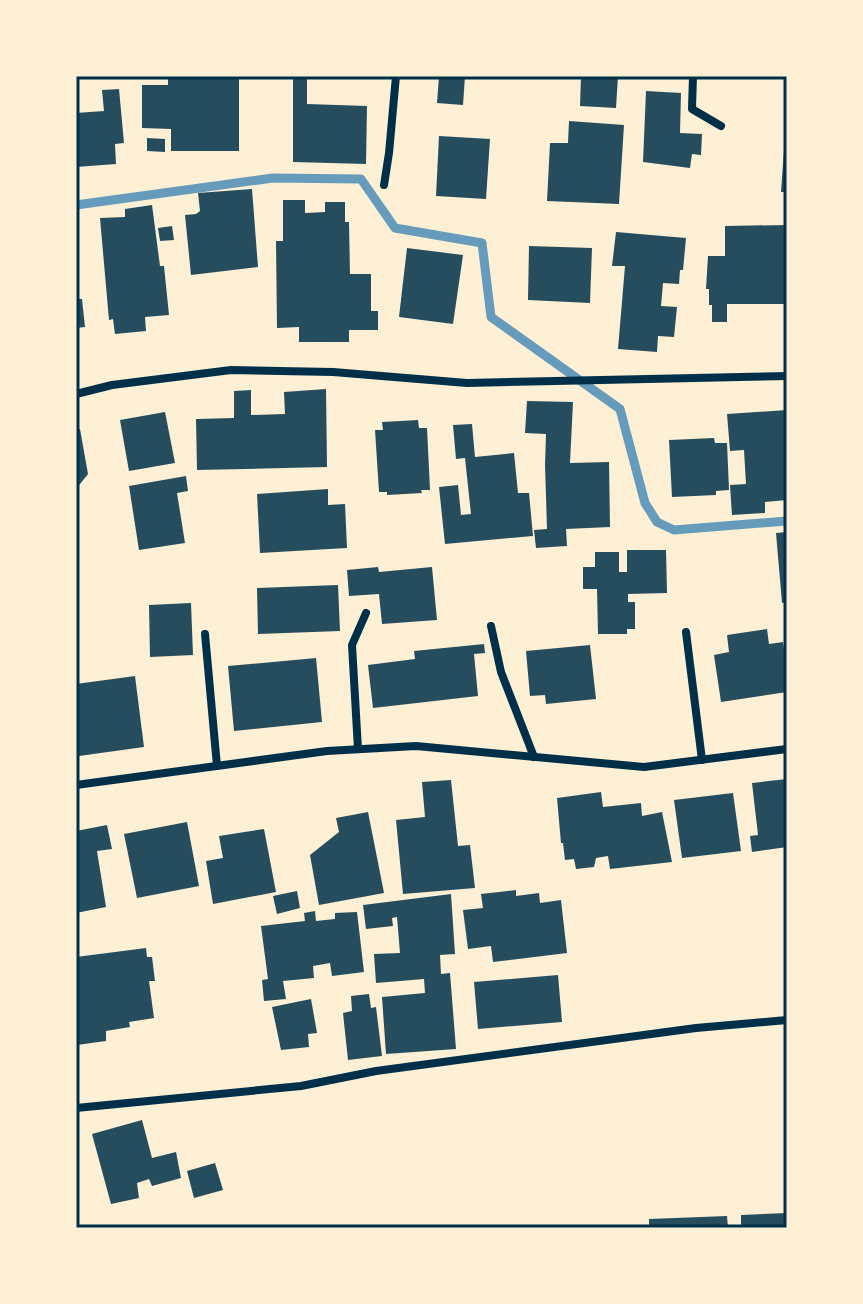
<svg xmlns="http://www.w3.org/2000/svg" width="863" height="1304" viewBox="0 0 863 1304" font-family="'PT Sans Narrow',sans-serif">
  <rect width="100%" height="100%" fill="#fdf0d5"/>
  <g fill="none" stroke-linecap="round" stroke-linejoin="round">
    <path stroke="#669bbc" stroke-width="9" d="M76 205 273 178 361 179 395 228 482 243 491 317 620 409 645 503 657 522 674 530 787 521"/>
  </g>
  <g fill="#264d5e">
    <path d="M168 76H239V151H171V129L142 128V85H168Z"/>
    <path d="M439 76H465L463 105 437 103Z"/>
    <path d="M581 76H618L616 108 580 106Z"/>
    <path d="M307 77V104L367 106 366 164 293 162V78Z"/>
    <path d="M119 89 124 143 115 144 116 164 76 167V113L104 111 102 90Z"/>
    <path d="M646 91 681 93 680 133 702 134 701 155 692 154 690 168 643 162Z"/>
    <path d="M569 121 624 125 619 204 547 201 550 143H568Z"/>
    <path d="M439 136 490 139 486 199 436 196Z"/>
    <path d="M785 136H787V192H781Z"/>
    <path d="M147 138 165 139V152L147 151Z"/>
    <path d="M252 189 258 267 191 275 185 215 196 214 200 211 198 193Z"/>
    <path d="M283 200H305V213L325 212V202H345V222H349L350 274H371V311H378V330H349V342H299V327L277 328 276 241H283Z"/>
    <path d="M152 205 160 266H164L169 315 145 317 146 331 115 334 113 319 109 320 100 218 125 217V209Z"/>
    <path d="M787 225V304H727V322H712V305H709V289H706L708 256H725V226Z"/>
    <path d="M172 226 174 240 160 241 158 228Z"/>
    <path d="M616 232 686 238 683 270H680L679 284 663 283 661 306 677 307 674 337 658 336 657 352 618 349 625 266H612Z"/>
    <path d="M529 246 592 248 590 303 528 300Z"/>
    <path d="M407 248 463 255 453 324 399 317Z"/>
    <path d="M76 299H82L85 327 76 328Z"/>
    <path d="M326 389 327 467 197 470 196 419 234 418V391L251 390V415L285 414 284 392Z"/>
    <path d="M527 401 573 402 570 463 609 462 610 527 566 529 567 546 536 548 534 530 547 529 545 465 546 434 525 433Z"/>
    <path d="M787 410V500L765 502V513L732 515 730 485 746 484 744 450 730 451 727 414Z"/>
    <path d="M165 412 175 463 129 471 120 420Z"/>
    <path d="M418 420 419 428H427L430 490H421L422 493 387 495V492H379L375 430H383L382 422Z"/>
    <path d="M472 424 475 457 514 453 518 493H529L533 536 445 544 439 487 458 485 461 515 471 514 465 458 456 459 453 425Z"/>
    <path d="M80 429 88 474 76 489V430Z"/>
    <path d="M714 438 715 443H727L729 490 716 491V495L672 497 669 440Z"/>
    <path d="M186 476 188 491 177 493 185 543 139 550 129 486Z"/>
    <path d="M328 489V505L345 504 347 548 260 553 257 494Z"/>
    <path d="M787 532V602L782 603 776 533Z"/>
    <path d="M627 550H666L667 593 628 594V602H635V629H627V634H598L597 589H583V567H595V552H619V572H627Z"/>
    <path d="M378 567 379 572 432 567 437 620 382 624 379 594 349 596 347 570Z"/>
    <path d="M338 585 340 631 258 634 257 588Z"/>
    <path d="M191 603 193 655 150 657 149 605Z"/>
    <path d="M767 629 769 644 783 642 787 671V692L721 702 714 655 729 652 727 635Z"/>
    <path d="M484 644 485 653 474 654 478 696 373 708 368 665 415 659 414 651Z"/>
    <path d="M590 645 596 699 546 704 545 695 530 696 526 651Z"/>
    <path d="M316 658 322 722 234 731 228 666Z"/>
    <path d="M135 676 144 747 79 756 76 734V684Z"/>
    <path d="M787 779V847L752 852 750 836 758 835 752 783Z"/>
    <path d="M451 780 458 846 470 845 475 888 403 894 396 820 425 817 422 782Z"/>
    <path d="M601 792 603 807 641 803 642 816 662 812 672 862 610 869 608 856 596 858 594 867 576 869 574 859 565 860 563 843H561L557 798Z"/>
    <path d="M733 793 741 851 682 858 674 800Z"/>
    <path d="M368 812 384 893 319 905 310 855 339 832 336 818Z"/>
    <path d="M187 822 199 886 137 898 124 834Z"/>
    <path d="M107 825 112 849 97 851 106 907 76 913V831Z"/>
    <path d="M264 829 276 892 213 904 206 861 223 858 219 836Z"/>
    <path d="M516 890V896L539 893 540 903 561 900 567 953 493 962 491 946 468 949 463 910 483 908 481 894Z"/>
    <path d="M297 891 300 908 277 914 273 896Z"/>
    <path d="M451 894 455 954 440 955 441 974 450 973 456 1049 386 1054 382 997 425 993 424 979 376 983 374 954 400 953 397 917 392 918 393 926 366 929 363 905Z"/>
    <path d="M315 911 316 921 335 919V913L357 912 364 972 332 976 330 963 313 966 314 978 283 981 286 999 264 1001 262 980 268 979 261 926 305 921 304 913Z"/>
    <path d="M146 948 147 957H152L155 981H149L154 1018 129 1022 130 1027 106 1031V1041L77 1045 76 957Z"/>
    <path d="M558 975 562 1022 478 1029 474 982Z"/>
    <path d="M369 994 371 1008 376 1007 382 1056 348 1060 343 1013 352 1011 351 996Z"/>
    <path d="M311 999 317 1033 308 1034 309 1047 281 1050 272 1007Z"/>
    <path d="M142 1120 152 1158 176 1152 181 1178 152 1186 149 1179 137 1183 139 1198 111 1204 92 1134Z"/>
    <path d="M215 1163 223 1190 194 1198 187 1171Z"/>
    <path d="M787 1213V1228H741V1215Z"/>
    <path d="M727 1216 728 1228H649V1219Z"/>
  </g>
  <g fill="none" stroke-linecap="round" stroke-linejoin="round">
    <g stroke="#003049" stroke-width="8">
      <path d="M693 76 692 109 721 126"/>
      <path d="M384 185 389 153 396 76"/>
      <path d="M76 394 112 385 231 370 333 372 467 383 787 376"/>
      <path d="M491 626 501 672 534 757"/>
      <path d="M686 632 702 760"/>
      <path d="M205 634 217 766"/>
      <path d="M358 749 352 645 366 613"/>
      <path d="M76 785 327 751 416 746 644 767 787 749"/>
      <path d="M76 1108 301 1086 376 1071 696 1028 787 1020"/>
    </g>
  </g>
  <rect width="863" height="1304" fill="none" stroke="#fdf0d5" stroke-width="156"/>
  <rect x="78" y="78" width="707" height="1148" fill="none" stroke="#003049" stroke-width="3"/>
</svg>
